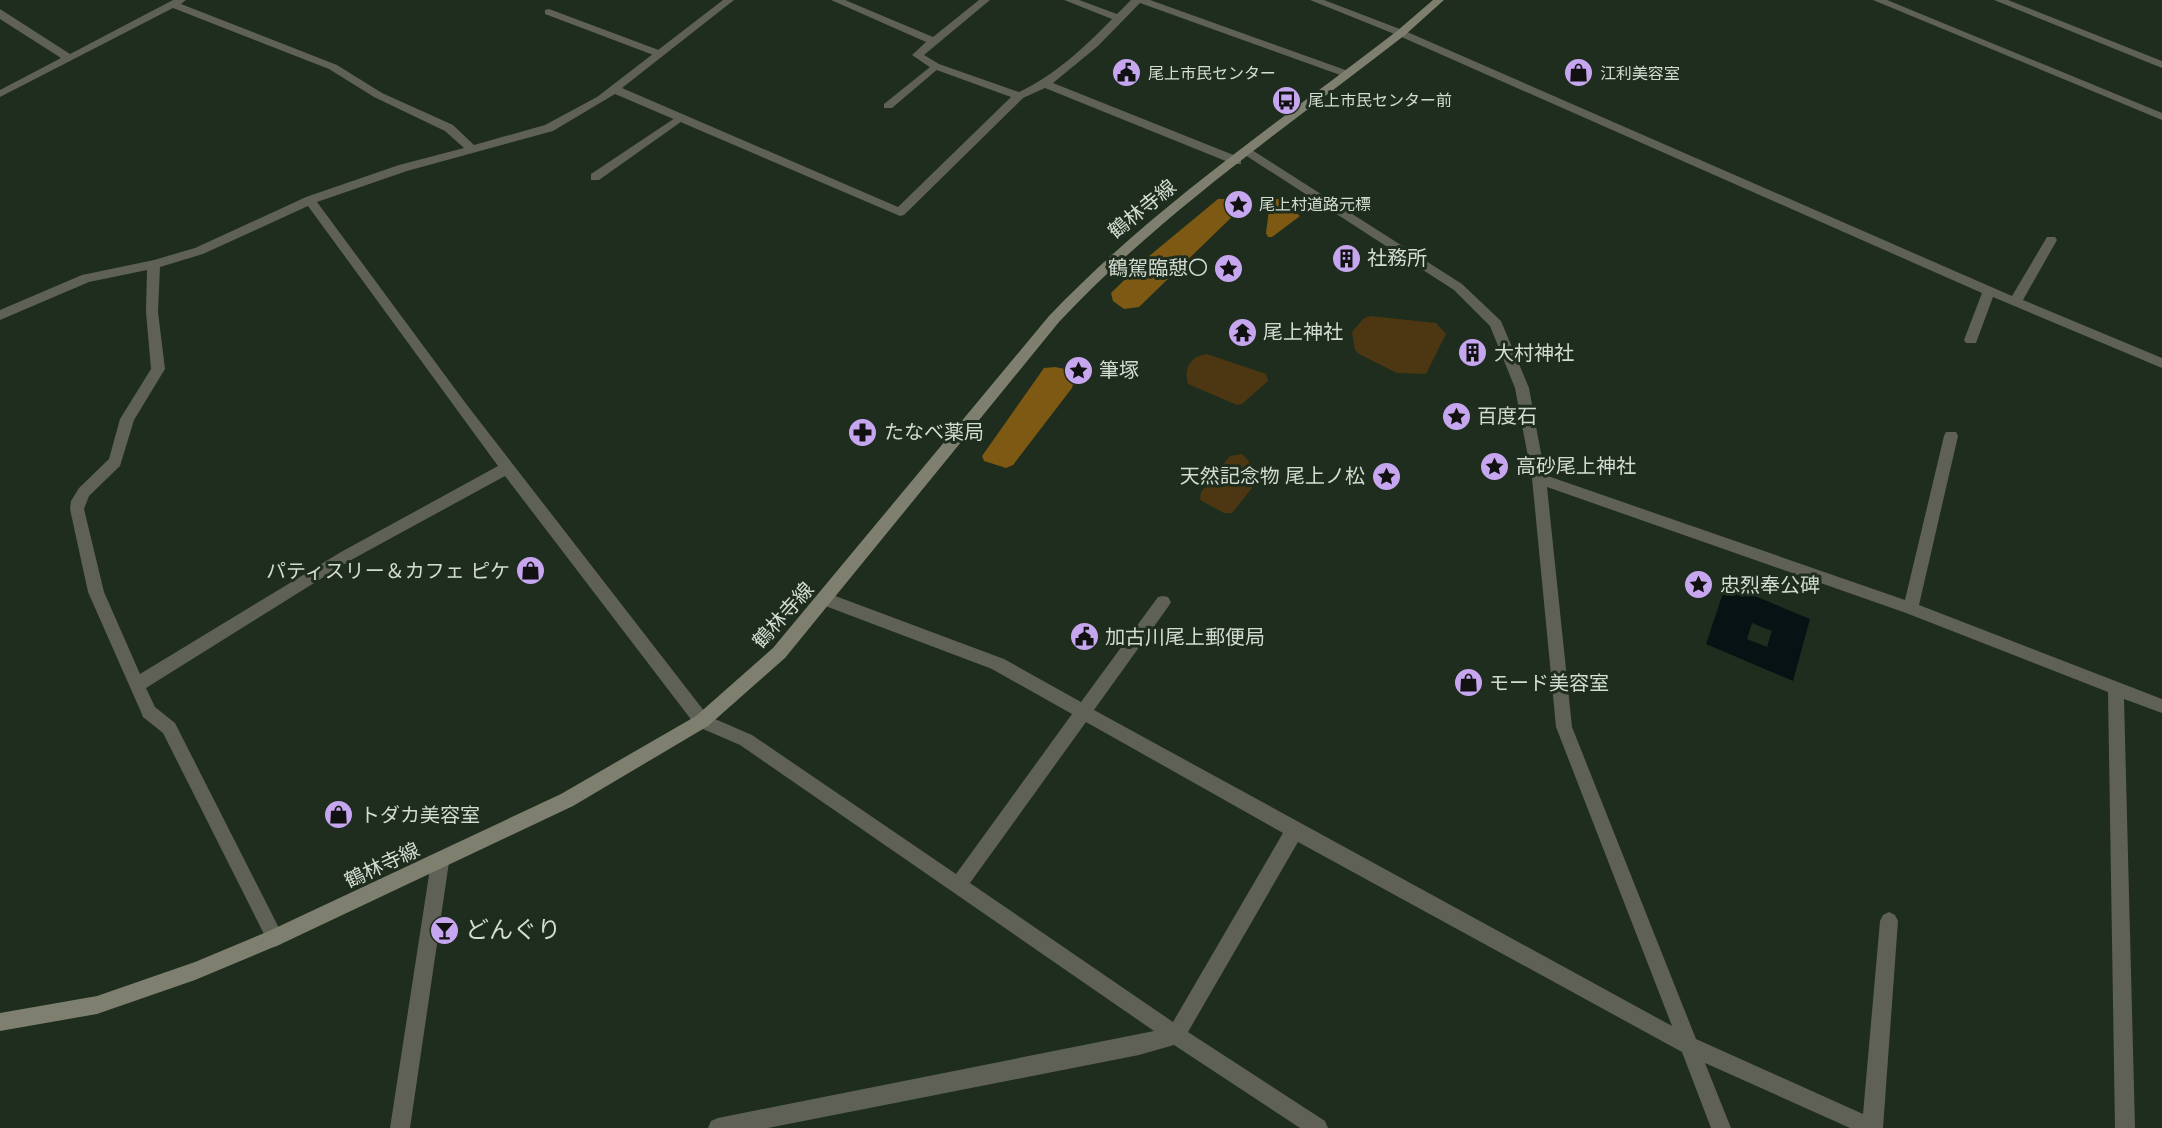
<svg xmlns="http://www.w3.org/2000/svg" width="2162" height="1128" viewBox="0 0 2162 1128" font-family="'Fira Sans','Noto Sans JP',sans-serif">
  <rect width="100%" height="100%" fill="#1e2d1d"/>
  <g fill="#4c3712">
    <path d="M1371 316 1436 323 1446 334 1426 374 1397 373 1359 354 1355 350 1352 332 1364 318Z"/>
    <path d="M1207 354 1266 374 1268 381 1242 404 1237 405 1188 384C1183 368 1191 356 1207 354Z"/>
    <path d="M1242 454 1249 461 1252 488 1232 513H1224L1200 500 1201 492 1230 456Z"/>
  </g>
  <g fill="#7d5913">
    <path d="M1218 199H1232L1237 202 1239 210 1139 307 1124 309 1113 301 1111 293 1148 257Z"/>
    <path d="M1275 199H1281L1300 216 1272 237H1268L1266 233 1270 202Z"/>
    <path d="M1055 367 1070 370 1075 377 1072 388 1013 465 1006 468 984 461 982 456 1044 368Z"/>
  </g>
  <path fill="#061214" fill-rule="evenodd" d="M1726 584 1810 619 1793 681 1706 644ZM1752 623 1772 631 1767 647 1747 639Z"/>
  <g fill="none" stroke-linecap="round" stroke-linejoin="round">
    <g fill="#5f6056" fill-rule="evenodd">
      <path d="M549 9 664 52 665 54 660 57 656 56 545 14V10Z"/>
      <path d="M935 63 940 66 939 68 892 108H884V104Z"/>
      <path d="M681 114 687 117 685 119 599 180H591V174Z"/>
    </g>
    <g fill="#5f6056" fill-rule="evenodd">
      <path d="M173 0H186L181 4 337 65 382 93 453 125 474 145 545 125 597 97 723 0H734L622 88 898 207 1011 97 931 68 912 55 926 42 831 0H845L933 37 979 0H990L924 55 939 64 1019 92C1055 75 1084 48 1112 19L1064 0H1079L1117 14 1131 0H1150L1351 72V76H1343L1140 3 1098 46 1053 83 1241 158V164H1233L1045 88 1023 98 904 215 900 216 615 94 553 131 407 171 317 202 467 405 708 716 752 735 956 874 1072 714 992 669 820 604 817 599 820 594 825 593 830 594 1004 659 1081 702 1158 597 1163 596 1168 597 1171 602 1168 607 1094 710 1672 1026 1556 727 1532 478 1515 388 1490 326 1454 290 1242 153 1244 150H1252L1462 284 1501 321 1529 388 1545 475 1905 600 1944 436 1946 432H1956L1958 436 1919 605 2162 699V713L2124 699 2135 1128H2115L2108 692 1906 613 1547 487 1572 727 1696 1039 1863 1114 1880 921 1883 915 1889 912 1895 915 1898 921 1883 1128H1850L1705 1063 1731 1128H1711L1682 1052 1298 842 1188 1032 1325 1121 1328 1128H1300L1174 1045 1139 1055 768 1128H708L711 1121 718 1118 1154 1031 740 745 696 726 505 476 351 560 146 688 155 707 175 723 281 932 284 938 281 944 275 947 269 944 163 733 143 717 141 712 88 592 70 509 71 501 79 488 109 459 120 419 151 369 146 312 147 270 89 282 0 320V310L82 275 154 260 195 248 306 197 399 165 464 148 445 131 374 97 329 69 173 8 0 97V90L61 58 0 19V9L70 54ZM308 206 498 466 341 552 140 674 104 592 84 509 89 496 120 466 134 420 165 369 158 312 160 267 203 254ZM1086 722 1283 833 1173 1022 970 883Z"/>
      <path d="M1310 0H1324L1405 31 2012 296 2047 237H2055L2057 240 2023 300 2162 358V368L1993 297 1976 343H1966L1964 340 1982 293 1397 35Z"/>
      <path d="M1873 0H1887L2162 113V120Z"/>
      <path d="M1994 0H2008L2162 61V68Z"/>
      <path d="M440 854 446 856 449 862 410 1128H390L431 862 434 856Z"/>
    </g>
    <path fill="#7e7f6f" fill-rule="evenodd" d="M1433 0H1444L1405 35C1287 127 1161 213 1059 322L785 658 708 726 573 806 281 944 195 980 97 1014 0 1031V1013L97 996 195 962 269 931 561 794 696 716 773 648 1049 316C1153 207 1279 122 1397 31Z"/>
  </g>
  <defs>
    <symbol id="civic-disc" viewBox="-11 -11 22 22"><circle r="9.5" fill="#c7a6f0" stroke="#1e2d1d"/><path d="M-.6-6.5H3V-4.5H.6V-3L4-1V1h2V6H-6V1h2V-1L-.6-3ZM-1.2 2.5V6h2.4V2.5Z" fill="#111"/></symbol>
    <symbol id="shop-disc" viewBox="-11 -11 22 22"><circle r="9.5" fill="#c7a6f0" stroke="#1e2d1d"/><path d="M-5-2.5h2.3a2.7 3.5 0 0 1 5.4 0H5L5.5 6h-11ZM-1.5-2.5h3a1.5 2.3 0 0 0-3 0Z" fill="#111"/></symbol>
    <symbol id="bus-disc" viewBox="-11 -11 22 22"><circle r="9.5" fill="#c7a6f0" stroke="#1e2d1d"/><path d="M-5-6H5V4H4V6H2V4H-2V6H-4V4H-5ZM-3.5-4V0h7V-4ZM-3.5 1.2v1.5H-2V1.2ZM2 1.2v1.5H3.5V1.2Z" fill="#111"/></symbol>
    <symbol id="sight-disc" viewBox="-11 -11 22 22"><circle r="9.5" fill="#c7a6f0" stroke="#1e2d1d"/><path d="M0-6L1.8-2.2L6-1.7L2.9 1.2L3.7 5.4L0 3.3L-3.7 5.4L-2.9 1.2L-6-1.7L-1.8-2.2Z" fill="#111"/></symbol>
    <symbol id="building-disc" viewBox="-11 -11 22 22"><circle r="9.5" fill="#c7a6f0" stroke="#1e2d1d"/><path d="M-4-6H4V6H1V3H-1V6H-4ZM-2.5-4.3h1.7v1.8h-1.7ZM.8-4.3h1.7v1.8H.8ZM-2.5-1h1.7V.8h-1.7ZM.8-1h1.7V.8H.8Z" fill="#111"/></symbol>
    <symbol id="temple-disc" viewBox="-11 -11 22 22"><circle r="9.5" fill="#c7a6f0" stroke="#1e2d1d"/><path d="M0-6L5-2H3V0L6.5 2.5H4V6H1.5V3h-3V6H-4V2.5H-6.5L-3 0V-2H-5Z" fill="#111"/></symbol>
    <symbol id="pharmacy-disc" viewBox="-11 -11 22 22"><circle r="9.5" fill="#c7a6f0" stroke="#1e2d1d"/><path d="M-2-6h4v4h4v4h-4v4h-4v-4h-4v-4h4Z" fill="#111"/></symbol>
    <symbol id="bar-disc" viewBox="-11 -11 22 22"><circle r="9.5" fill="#c7a6f0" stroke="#1e2d1d"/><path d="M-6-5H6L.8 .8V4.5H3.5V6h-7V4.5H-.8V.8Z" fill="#111"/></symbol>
  </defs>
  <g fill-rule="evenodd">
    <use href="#civic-disc" x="1110" y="56" width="33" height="33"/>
    <use href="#shop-disc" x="1562" y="56" width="33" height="33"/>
    <use href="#bus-disc" x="1270" y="84" width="33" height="33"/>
    <use href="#sight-disc" x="1222" y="188" width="33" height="33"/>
    <use href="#building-disc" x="1330" y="242" width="33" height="33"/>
    <use href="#sight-disc" x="1212" y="252" width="33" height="33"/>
    <use href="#temple-disc" x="1226" y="316" width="33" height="33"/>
    <use href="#building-disc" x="1456" y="336" width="33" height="33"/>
    <use href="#sight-disc" x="1062" y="354" width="33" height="33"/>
    <use href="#sight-disc" x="1440" y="400" width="33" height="33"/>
    <use href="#pharmacy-disc" x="846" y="416" width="33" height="33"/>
    <use href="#sight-disc" x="1478" y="450" width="33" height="33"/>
    <use href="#sight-disc" x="1370" y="460" width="33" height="33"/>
    <use href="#shop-disc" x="514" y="554" width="33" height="33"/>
    <use href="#sight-disc" x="1682" y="568" width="33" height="33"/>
    <use href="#civic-disc" x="1068" y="620" width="33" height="33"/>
    <use href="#shop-disc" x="1452" y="666" width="33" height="33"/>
    <use href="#shop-disc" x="322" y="798" width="33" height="33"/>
    <use href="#bar-disc" x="428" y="914" width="33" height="33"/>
  </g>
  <g text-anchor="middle" stroke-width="6" stroke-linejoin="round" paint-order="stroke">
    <g font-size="16" fill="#d3dcd2" stroke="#1e2d1d" text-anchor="start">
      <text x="1148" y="79">尾上市民センター</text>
      <text x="1600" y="79">江利美容室</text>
      <text x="1308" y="106">尾上市民センター前</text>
      <text x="1259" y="210">尾上村道路元標</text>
    </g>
    <g font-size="20" fill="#d3dcd2" stroke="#1e2d1d">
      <text transform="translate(1142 209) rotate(-39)" y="7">鶴林寺線</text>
      <text transform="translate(783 615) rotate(-48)" y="7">鶴林寺線</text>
      <text transform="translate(382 865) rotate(-25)" y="7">鶴林寺線</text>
    </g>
    <g font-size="20" fill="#d3dcd2" stroke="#1e2d1d" text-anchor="start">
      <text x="1367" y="265">社務所</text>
      <text x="1208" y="275" text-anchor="end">鶴駕臨憇〇</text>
      <text x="1263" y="339">尾上神社</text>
      <text x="1494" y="360">大村神社</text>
      <text x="1099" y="377">筆塚</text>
      <text x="1477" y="423">百度石</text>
      <text x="884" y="439">たなべ薬局</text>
      <text x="1516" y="473">高砂尾上神社</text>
      <text x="1365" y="483" text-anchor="end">天然記念物 尾上ノ松</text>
      <text x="510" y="578" text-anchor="end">パティスリー＆カフェ ピケ</text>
      <text x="1720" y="592">忠烈奉公碑</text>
      <text x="1105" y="644">加古川尾上郵便局</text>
      <text x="1489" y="690">モード美容室</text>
      <text x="360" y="822">トダカ美容室</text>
    </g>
    <g font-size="24" fill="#d3dcd2" stroke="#1e2d1d" text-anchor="start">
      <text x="465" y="938">どんぐり</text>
    </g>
  </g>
</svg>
